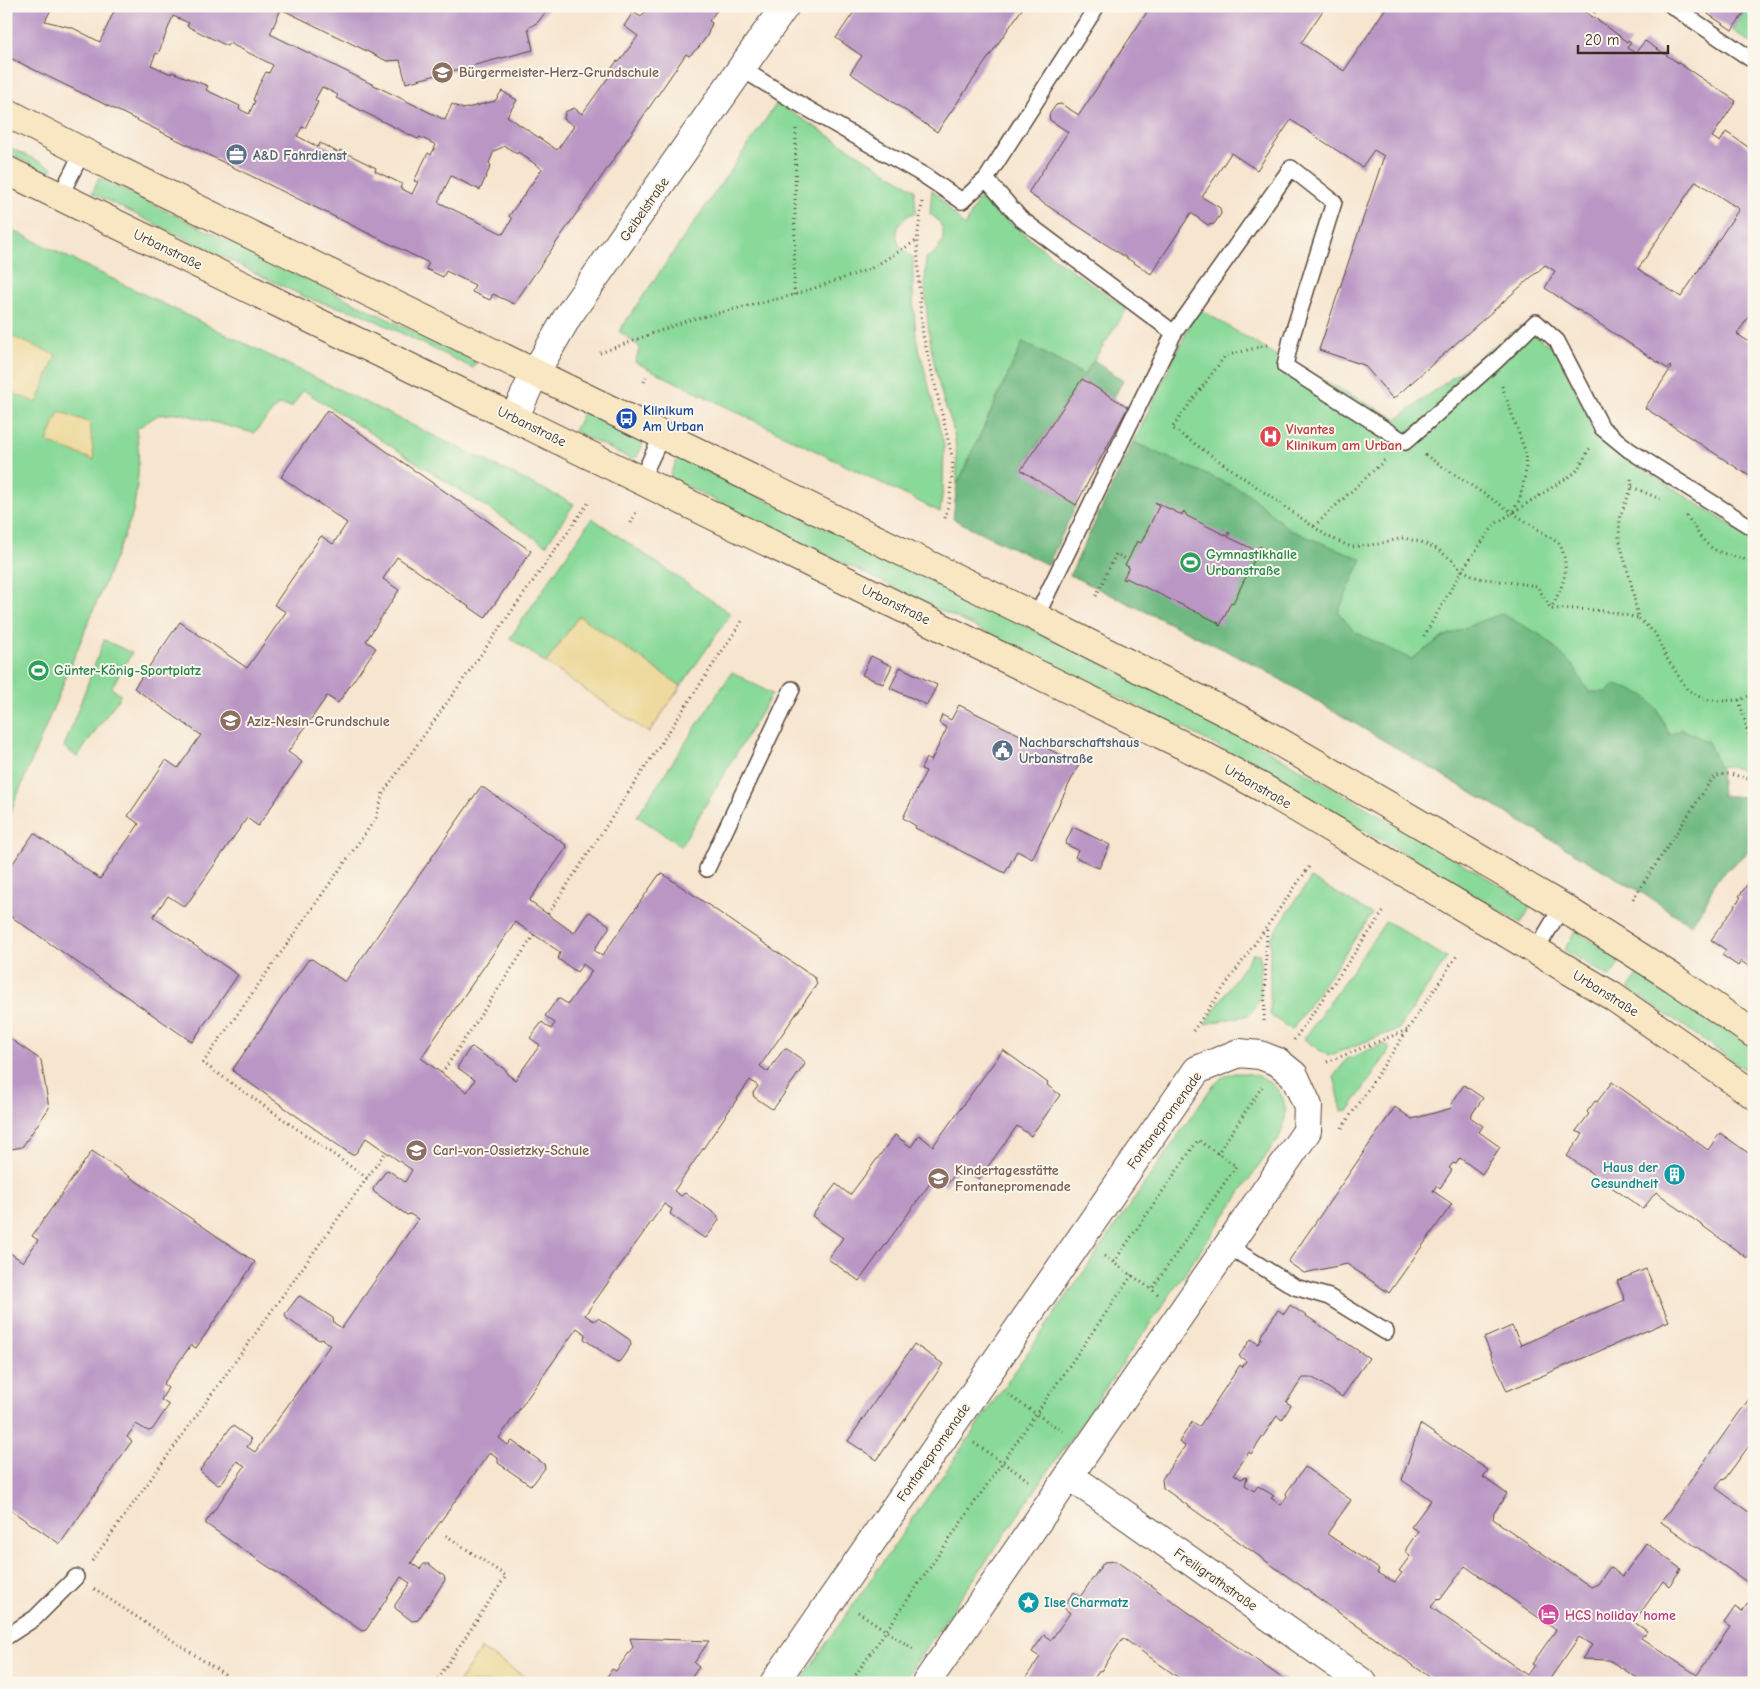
<svg xmlns="http://www.w3.org/2000/svg" width="1760" height="1689" viewBox="0 0 1760 1689" font-family="'Comic Neue',sans-serif">
  <rect width="100%" height="100%" fill="#fbf7ec"/>
  <filter id="ink" filterUnits="userSpaceOnUse"><feTurbulence type="fractalNoise" baseFrequency=".02" numOctaves="2"/><feDisplacementMap in="SourceGraphic" scale="10" xChannelSelector="R" yChannelSelector="G"/><feConvolveMatrix kernelMatrix="1 2 1 2 8 2 1 2 1" color-interpolation-filters="sRGB"/></filter>
  <filter id="wash" filterUnits="userSpaceOnUse"><feTurbulence type="fractalNoise" baseFrequency=".0096" numOctaves="4" result="noise"/><feDisplacementMap in="SourceGraphic" scale="20" xChannelSelector="R" yChannelSelector="G"/><feGaussianBlur stdDeviation="1.12" result="paint"/><feColorMatrix in="noise" values="0 0 0 0 0 0 0 0 0 0 0 0 0 0 0 0 0 1.4 0 .05"/><feComposite in="paint" operator="in"/></filter>
  <g filter="url(#wash)">
    <rect width="100%" height="100%" fill="#f6e5cf"/>
    <g fill="#89d999" stroke="#62825c">
      <path d="M1749 6H1754V45L1732 30Z"/>
      <path d="M777 103 914 189 916 212C892 220 890 246 913 257V300L916 337 944 445 943 488 940 512 635 362 640 347 619 331Z"/>
      <path d="M6 146 53 168 50 174 6 152Z"/>
      <path d="M99 178 476 362 473 368 362 314 309 299 92 193Z"/>
      <path d="M932 189 965 227 978 199 990 206 1049 254 1127 309 1084 375 1023 342 957 485C957 465 957 444 952 424 949 415 945 407 943 399 930 353 923 305 926 258 946 250 950 225 930 214Z"/>
      <path d="M6 227 574 504 546 545 303 390 292 407 278 405 254 433 179 413 158 415 136 429C141 459 138 487 132 516L6 823Z"/>
      <path d="M1198 308 1277 356 1397 419 1521 326 1555 349 1595 427 1617 452 1754 540V774L1736 768 1722 766 1705 776 1633 888 1256 665 1070 575Z"/>
      <path d="M584 411 642 440 643 444 637 457 631 459 574 431Z"/>
      <path d="M678 457 1204 713 1532 904 1521 923 1276 778 1191 732 669 478Z"/>
      <path d="M592 518 731 614 681 686 579 616 546 663 510 638Z"/>
      <path d="M104 640 132 653 111 688 121 695 77 757 64 747Z"/>
      <path d="M732 672 772 694 681 846 637 816Z"/>
      <path d="M1311 878 1372 914 1292 1030 1270 1015V939Z"/>
      <path d="M1386 921 1447 958 1399 1029 1328 1056 1304 1039Z"/>
      <path d="M1575 931 1622 959 1610 977 1564 950Z"/>
      <path d="M1252 954H1259L1260 957 1261 998 1249 1015 1205 1024Z"/>
      <path d="M1640 970 1754 1049V1076L1675 1020 1628 989Z"/>
      <path d="M1383 1044 1389 1046V1051L1349 1110 1342 1111 1334 1076 1347 1059Z"/>
      <path d="M1235 1073C1273 1071 1298 1101 1279 1137L902 1683H799L1211 1088 1221 1078Z"/>
    </g>
    <g fill="#6eb981" stroke="#547250">
      <path d="M1023 342 1084 375 1094 360 1123 381 1113 399 1082 379 1021 469 1076 505 1048 565 953 519 957 485Z"/>
      <path d="M1133 442 1246 492 1290 530 1362 559 1338 612 1355 632 1411 659 1443 637 1481 621 1502 614 1544 637 1573 666 1589 692H1607L1616 684 1644 695 1657 709 1670 735 1682 729 1708 742 1720 769 1722 796C1732 796 1747 795 1754 803V846L1716 880 1705 905 1691 925 1639 891 1256 665 1070 575Z"/>
    </g>
    <g fill="#eeda9e" stroke="#94825e">
      <path d="M6 334 56 355 37 403 6 390Z"/>
      <path d="M59 411 90 423 94 460 47 442Z"/>
      <path d="M579 616 681 686 649 733 546 663Z"/>
      <path d="M481 1649 534 1683H458Z"/>
    </g>
    <g id="blocks">
      <g fill="#b996c4" fill-rule="evenodd">
        <path d="M6 6H53L45 21 73 28 100 42 114 11 108 6H391L402 11H404V6H550L538 22 528 28 533 50 406 83 400 60 387 61 281 9 270 34 445 120 452 104 463 109 495 101 502 91 517 100 507 116 557 150 574 126 564 119 565 112 574 108 582 114 610 75 608 73 617 61 619 62 638 36 624 26 633 12 641 17 649 6H720L709 21 712 23 707 36 699 47 689 56 686 54 514 304 493 294 490 300 472 292 475 285 446 271 443 277 426 269 429 263 6 56ZM173 16 189 23 187 26 227 46 229 43 273 65 269 73 266 72 259 85 253 100 255 101 249 114 239 109 240 106 206 90 208 86 172 72 171 74 151 65 156 53 158 54ZM322 87 338 95 336 98 418 139 420 137 436 145 431 155 428 153 414 181 418 182 412 194 400 188 402 184 375 171 376 168 340 150 339 153 320 143 318 147 297 136 302 127 305 128 318 102 315 100ZM505 146 517 154 518 152 542 169 509 216 512 219 503 234 438 202 451 176 480 190 491 165 489 163 494 151Z"/>
        <path d="M858 6H1024L937 132 850 73 862 56 836 38Z"/>
        <path d="M1151 6H1326L1301 43 1344 71 1387 6H1575L1601 22 1627 42 1628 40 1631 42 1627 48 1635 53 1645 41 1736 101 1712 137 1720 142 1726 132 1754 151V309L1737 334 1754 345V479L1645 408 1671 368 1670 366 1668 369 1545 288 1555 271 1545 265 1393 399 1364 365 1319 350 1384 156 1374 150 1362 167 1291 120 1257 170 1231 153 1202 197 1220 208 1221 214 1214 224 1208 225 1191 213 1151 274 1028 193 1068 132 1050 120 1049 115 1056 105 1061 104 1079 115ZM1696 181 1739 209 1681 297 1638 269Z"/>
        <path d="M1713 6H1749L1732 30 1708 14Z"/>
        <path d="M1082 379 1128 407 1076 505 1021 470Z"/>
        <path d="M327 410 531 551 485 618 397 557 383 579 399 590 366 641 376 648 338 703 327 696 288 752 302 762 258 826 247 818 185 907 168 896 153 917 238 975 192 1042 6 913V873L34 833 100 879 139 824 128 816 166 760 178 768 201 735 134 688 180 622 247 668 286 612 274 605 321 536 333 544 347 523 281 477Z"/>
        <path d="M1155 502 1182 515 1184 511 1187 516 1227 536 1228 532 1230 533 1228 537 1255 550 1261 546 1233 603 1231 602 1220 626 1218 625 1219 623 1126 578 1125 580 1123 579 1129 567 1125 565 1128 560 1137 541 1141 543 1159 506Z"/>
        <path d="M871 656 892 666 883 684 862 675Z"/>
        <path d="M900 667 937 685 927 705 890 688Z"/>
        <path d="M959 705 1079 764 1032 859 1017 851 1005 873 915 828 916 826 903 818 926 771 921 769 926 758 931 761 947 728 939 723 942 715 951 720Z"/>
        <path d="M480 788H484L566 845 567 847 529 901 574 933 587 914 590 912 609 925V928L594 950 602 956 659 875 663 874 815 978 817 984 760 1066 768 1072 783 1050 787 1049 804 1061 805 1064 774 1108 772 1109 754 1097 753 1093 758 1086 750 1080 674 1191 681 1196 685 1193 717 1215 719 1220 707 1237 704 1238 670 1214 672 1209 664 1204 585 1315 594 1321 598 1318 630 1340 631 1345 620 1361 617 1362 584 1339 585 1334 577 1328 499 1438 508 1445 512 1441 544 1464 545 1468 533 1484 530 1485 498 1463V1458L490 1452 411 1563 420 1569 424 1564H429L444 1576 445 1580 418 1620 412 1621 395 1608V1605L410 1583 401 1577 366 1630 362 1631 206 1524V1522L245 1466 237 1461 221 1484 218 1485 201 1472 200 1470 231 1427 233 1426 250 1438 251 1441 247 1447 255 1452 330 1345 322 1339 319 1340 286 1318 285 1314 298 1297 300 1296 333 1318 334 1323 342 1328 418 1219 410 1214 407 1215 374 1192 373 1189 386 1171 388 1170 405 1182 412 1170 366 1138 356 1153 352 1155 234 1072 233 1069 308 960 312 959 345 982ZM515 922 560 952 558 959 577 972 583 964 592 971 568 1004 558 998 545 1016 555 1023 551 1029 542 1022 530 1038 540 1045 515 1080 507 1074 506 1070 472 1047 470 1048 458 1066V1068L475 1080 467 1092 421 1058Z"/>
        <path d="M1073 827 1110 845 1099 868 1075 857 1078 850 1065 844Z"/>
        <path d="M1754 875V970L1741 961 1738 966 1722 955 1726 950 1711 940 1741 897 1739 896Z"/>
        <path d="M6 1036 41 1060 49 1108 22 1147 6 1150Z"/>
        <path d="M1003 1050 1048 1083 1047 1085 1060 1095 1031 1136 1017 1126 979 1179 961 1166 946 1186 934 1178 859 1281 828 1259 843 1238 812 1216 836 1184 850 1195 895 1135 911 1147 919 1135 933 1146Z"/>
        <path d="M1612 1082 1708 1150 1720 1133 1754 1157V1260L1748 1256 1747 1258 1656 1192 1643 1209 1567 1156 1583 1134 1576 1131 1589 1114 1587 1112 1595 1101 1597 1102Z"/>
        <path d="M1464 1085 1483 1098 1470 1117 1483 1126 1479 1132 1500 1147 1482 1174 1460 1158 1456 1164 1453 1163 1449 1168 1452 1170 1440 1188 1437 1185 1433 1191 1452 1204 1389 1293 1347 1264 1304 1273 1288 1262 1395 1107 1412 1119 1452 1108 1451 1104Z"/>
        <path d="M92 1151 255 1262 196 1348 191 1345 163 1384 168 1388 161 1400 169 1405 152 1430 148 1431 136 1424 127 1437 132 1441 60 1544 6 1507V1250L23 1262 38 1240 32 1236Z"/>
        <path d="M1646 1269 1669 1321 1507 1391 1484 1338 1512 1326 1521 1345 1625 1300 1617 1281Z"/>
        <path d="M1290 1305 1369 1358 1342 1397 1313 1378H1303L1286 1402 1291 1405 1282 1420 1277 1416 1251 1454 1249 1452 1234 1474 1241 1479 1245 1477 1247 1478 1245 1485 1254 1491 1258 1486 1274 1496 1271 1498 1281 1505 1287 1496 1286 1493 1305 1467 1351 1500 1327 1534 1379 1569 1377 1573 1395 1582 1402 1573 1399 1571 1410 1556 1406 1553V1549L1418 1531 1411 1527 1431 1500 1402 1480 1420 1424 1488 1470 1483 1477 1507 1494 1494 1513 1493 1519 1591 1587 1598 1584 1610 1567 1623 1576 1646 1543 1681 1569 1669 1586 1663 1581 1634 1622 1647 1631 1641 1638 1697 1675 1730 1627 1724 1623 1735 1607 1742 1612 1754 1594V1683H1645L1609 1660 1582 1659 1592 1645 1579 1637 1547 1683H1438L1163 1488 1162 1479 1185 1446 1179 1442 1192 1422 1199 1427 1240 1365 1242 1367 1246 1361 1239 1356 1251 1339 1258 1344 1262 1338 1260 1337 1278 1310 1284 1314ZM1465 1566 1556 1630 1532 1664 1534 1665 1527 1675 1431 1607 1438 1598 1440 1600Z"/>
        <path d="M914 1344 943 1364 877 1460 848 1441Z"/>
        <path d="M1754 1392V1439L1724 1480 1723 1479 1716 1488 1754 1516V1587L1661 1522Z"/>
        <path d="M1116 1561 1195 1617 1289 1683H1186L1123 1638 1101 1671 1100 1670 1091 1683H1022L1040 1657 1032 1652 1044 1635 1051 1640 1070 1613 1063 1607 1074 1592 1080 1597 1104 1562Z"/>
        <path d="M630 1638 709 1641 694 1663 699 1667 691 1678 696 1681 695 1683H603L612 1669 616 1671 633 1647Z"/>
      </g>
    </g>
  </g>
  <g filter="url(#ink)">
    <use href="#blocks" fill-opacity="0" stroke="#574639" stroke-width="1"/>
    <g fill="none" stroke-linecap="round" stroke-linejoin="round">
      <defs>
        <g id="service">
          <path d="M1097 6 986 179 1020 218 1174 333 1291 168 1334 202 1291 339 1285 366 1405 442 1496 361 1536 322 1557 341 1602 428 1629 450 1754 529"/>
          <path d="M1672 6 1754 61"/>
          <path d="M742 69 796 102 925 176 962 201 986 179"/>
          <path d="M60 196 83 151"/>
          <path d="M641 480 662 435"/>
          <path d="M1036 617 1174 333"/>
          <path d="M707 869 792 689"/>
          <path d="M1536 950 1562 907"/>
          <path d="M1228 1246 1295 1287 1329 1297 1386 1332"/>
          <path d="M6 1637 35 1618 76 1577"/>
        </g>
        <g id="minor">
          <path d="M514 418 535 373 568 316 785 6"/>
          <path d="M1069 1476 1096 1494 1363 1683"/>
          <path d="M774 1683 1197 1070 1239 1053 1260 1055 1278 1062 1294 1075 1308 1106 1307 1131 926 1683"/>
        </g>
        <g id="secondary">
          <path d="M6 112 120 171 1036 617 1247 723 1562 907 1673 978 1754 1034"/>
          <path d="M6 170 1199 753 1263 788 1612 996 1754 1095"/>
        </g>
      </defs>
      <use href="#service" stroke="#574639" stroke-width="18"/>
      <use href="#minor" stroke="#574639" stroke-width="30"/>
      <use href="#secondary" stroke="#574639" stroke-width="30"/>
      <g stroke="#574639" stroke-width="3" stroke-dasharray="1 4" stroke-linecap="butt">
        <path d="M1591 17 1599 6"/>
        <path d="M922 202 917 240 920 303 923 335 953 460 950 497 944 522"/>
        <path d="M794 295 796 128"/>
        <path d="M1267 345 1225 356 1172 428 1327 536 1351 547 1378 544 1403 538 1421 542 1437 549 1452 560 1462 570 1478 578 1537 586 1551 609C1583 608 1607 610 1638 618"/>
        <path d="M600 353 689 320 794 295 870 269 916 241"/>
        <path d="M644 382 646 377"/>
        <path d="M1502 386 1525 451 1526 470 1520 499 1513 511"/>
        <path d="M1425 455 1560 544C1571 571 1563 584 1551 609"/>
        <path d="M1631 479 1632 487 1620 516 1619 539 1632 587 1638 618 1655 633 1666 657 1687 689 1703 699 1721 701 1739 700 1754 694"/>
        <path d="M1632 487 1660 499"/>
        <path d="M1686 516C1693 523 1697 534 1704 541 1717 556 1737 555 1754 563"/>
        <path d="M631 523 636 512"/>
        <path d="M1314 526 1387 458"/>
        <path d="M1096 596 1116 554 1128 560"/>
        <path d="M1424 636 1462 570 1495 524 1576 472 1590 448"/>
        <path d="M1739 700 1754 754"/>
        <path d="M1633 899 1712 779C1729 768 1737 778 1754 780"/>
        <path d="M548 914 742 621"/>
        <path d="M1264 1021 1267 926"/>
        <path d="M1193 1031 1309 867"/>
        <path d="M1294 1040 1384 911"/>
        <path d="M1327 1062 1407 1030"/>
        <path d="M442 1073 534 935"/>
        <path d="M1342 1128 1458 954"/>
        <path d="M1217 1154 1262 1087"/>
        <path d="M367 1178 203 1063 376 818 383 793 589 502"/>
        <path d="M1104 1256 1158 1294"/>
        <path d="M1114 1262 1198 1140 1236 1166 1152 1289"/>
        <path d="M1008 1395 1065 1433"/>
        <path d="M974 1443 1031 1482"/>
        <path d="M92 1561 385 1153"/>
        <path d="M94 1589 224 1674 226 1683"/>
        <path d="M858 1612 915 1650"/>
        <path d="M435 1683 506 1576 444 1534"/>
        <path d="M850 1683 1132 1275"/>
      </g>
      <use href="#service" stroke="#fff" stroke-width="15"/>
      <use href="#minor" stroke="#fff" stroke-width="28"/>
      <use href="#secondary" stroke="#f9e7c3" stroke-width="28"/>
    </g>
  </g>
  <defs>
    <symbol id="school-disc" viewBox="-11 -11 22 22"><circle r="9.5" fill="#8d6e63" stroke="#fbf7ec"/><path d="M0-5L7-2L0 1L-7-2ZM-4 1L0 2.5L4 1V4Q0 6-4 4Z" fill="#fff"/></symbol>
    <symbol id="office-disc" viewBox="-11 -11 22 22"><circle r="9.5" fill="#5c6f8a" stroke="#fbf7ec"/><path d="M-6-3h4V-5.5h4V-3h4V5H-6ZM-1-4.5V-3h2v-1.5ZM-6 0V1H6V0Z" fill="#fff"/></symbol>
    <symbol id="bus-disc" viewBox="-11 -11 22 22"><circle r="9.5" fill="#1a4fb4" stroke="#fbf7ec"/><path d="M-5-6H5V4H4V6H2V4H-2V6H-4V4H-5ZM-3.5-4V0h7V-4ZM-3.5 1.2v1.5H-2V1.2ZM2 1.2v1.5H3.5V1.2Z" fill="#fff"/></symbol>
    <symbol id="hospital-disc" viewBox="-11 -11 22 22"><circle r="9.5" fill="#e0444e" stroke="#fbf7ec"/><path d="M-5-5h3v3.5h4V-5h3V5h-3V1.5h-4V5h-3Z" fill="#fff"/></symbol>
    <symbol id="stadium-disc" viewBox="-11 -11 22 22"><circle r="9.5" fill="#2e9e5b" stroke="#fbf7ec"/><path d="M0-5a6.5 5 0 1 0 0 10a6.5 5 0 1 0 0-10ZM-3.5-1.8h7v3.6h-7Z" fill="#fff"/></symbol>
    <symbol id="civic-disc" viewBox="-11 -11 22 22"><circle r="9.5" fill="#5c6f8a" stroke="#fbf7ec"/><path d="M-.6-6.5H3V-4.5H.6V-3L4-1V1h2V6H-6V1h2V-1L-.6-3ZM-1.2 2.5V6h2.4V2.5Z" fill="#fff"/></symbol>
    <symbol id="building-disc" viewBox="-11 -11 22 22"><circle r="9.5" fill="#0f9aa8" stroke="#fbf7ec"/><path d="M-4-6H4V6H1V3H-1V6H-4ZM-2.5-4.3h1.7v1.8h-1.7ZM.8-4.3h1.7v1.8H.8ZM-2.5-1h1.7V.8h-1.7ZM.8-1h1.7V.8H.8Z" fill="#fff"/></symbol>
    <symbol id="sight-disc" viewBox="-11 -11 22 22"><circle r="9.5" fill="#0f9aa8" stroke="#fbf7ec"/><path d="M0-6L1.8-2.2L6-1.7L2.9 1.2L3.7 5.4L0 3.3L-3.7 5.4L-2.9 1.2L-6-1.7L-1.8-2.2Z" fill="#fff"/></symbol>
    <symbol id="hotel-disc" viewBox="-11 -11 22 22"><circle r="9.5" fill="#d1479c" stroke="#fbf7ec"/><path d="M-6-4.5h1.5V1H6V5H4.5V3h-9V5H-6ZM-4 0a1.8 1.8 0 1 1 3.6 0ZM.5 0V-2.5h3Q6-2.5 6 0Z" fill="#fff"/></symbol>
  </defs>
  <g fill-rule="evenodd">
    <use href="#school-disc" x="430" y="60" width="25" height="25"/>
    <use href="#office-disc" x="224" y="142" width="25" height="25"/>
    <use href="#bus-disc" x="614" y="406" width="25" height="25"/>
    <use href="#hospital-disc" x="1258" y="424" width="25" height="25"/>
    <use href="#stadium-disc" x="1178" y="550" width="25" height="25"/>
    <use href="#stadium-disc" x="26" y="658" width="25" height="25"/>
    <use href="#school-disc" x="218" y="708" width="25" height="25"/>
    <use href="#civic-disc" x="990" y="738" width="25" height="25"/>
    <use href="#school-disc" x="404" y="1138" width="25" height="25"/>
    <use href="#building-disc" x="1662" y="1162" width="25" height="25"/>
    <use href="#school-disc" x="926" y="1166" width="25" height="25"/>
    <use href="#sight-disc" x="1016" y="1590" width="25" height="25"/>
    <use href="#hotel-disc" x="1536" y="1602" width="25" height="25"/>
  </g>
  <g text-anchor="middle" stroke-width="4" stroke-linejoin="round" paint-order="stroke">
    <g font-size="14" font-weight="bold" fill="#785e54" stroke="#fbf7ec" text-anchor="start">
      <text x="459" y="77">Bürgermeister-Herz-Grundschule</text>
      <text x="247" y="726">Aziz-Nesin-Grundschule</text>
      <text x="433" y="1155">Carl-von-Ossietzky-Schule</text>
      <text x="955" y="1175">Kindertagesstätte<tspan x="955" dy="16">Fontanepromenade</tspan></text>
    </g>
    <g font-size="14" font-weight="bold" fill="#4e5e75" stroke="#fbf7ec" text-anchor="start">
      <text x="253" y="160">A&amp;D Fahrdienst</text>
      <text x="1019" y="747">Nachbarschaftshaus<tspan x="1019" dy="16">Urbanstraße</tspan></text>
    </g>
    <g font-size="14" fill="#3b2a1e" stroke="#fbf7ec">
      <text transform="translate(644 209) rotate(-55)" y="5">Geibelstraße</text>
      <text transform="translate(168 249) rotate(26)" y="5">Urbanstraße</text>
      <text transform="translate(532 426) rotate(26)" y="5">Urbanstraße</text>
      <text transform="translate(896 604) rotate(26)" y="5">Urbanstraße</text>
      <text transform="translate(1258 786) rotate(30)" y="5">Urbanstraße</text>
      <text transform="translate(1606 993) rotate(32)" y="5">Urbanstraße</text>
      <text transform="translate(1164 1120) rotate(-54)" y="5">Fontanepromenade</text>
      <text transform="translate(933 1452) rotate(-55)" y="5">Fontanepromenade</text>
      <text transform="translate(1216 1579) rotate(35)" y="5">Freiligrathstraße</text>
    </g>
    <g font-size="14" font-weight="bold" fill="#164399" stroke="#fbf7ec" text-anchor="start">
      <text x="643" y="415">Klinikum<tspan x="643" dy="16">Am Urban</tspan></text>
    </g>
    <g font-size="14" font-weight="bold" fill="#be3a42" stroke="#fbf7ec" text-anchor="start">
      <text x="1286" y="434">Vivantes<tspan x="1286" dy="16">Klinikum am Urban</tspan></text>
    </g>
    <g font-size="14" font-weight="bold" fill="#27864d" stroke="#fbf7ec" text-anchor="start">
      <text x="1206" y="559">Gymnastikhalle<tspan x="1206" dy="16">Urbanstraße</tspan></text>
      <text x="54" y="675">Günter-König-Sportplatz</text>
    </g>
    <g font-size="14" font-weight="bold" fill="#0d838f" stroke="#fbf7ec" text-anchor="end">
      <text x="1658" y="1172">Haus der<tspan x="1658" dy="16">Gesundheit</tspan></text>
      <text x="1044" y="1607" text-anchor="start">Ilse Charmatz</text>
    </g>
    <g font-size="14" font-weight="bold" fill="#b23c85" stroke="#fbf7ec" text-anchor="start">
      <text x="1565" y="1620">HCS holiday home</text>
    </g>
  </g>
  <rect width="1760" height="1689" fill="none" stroke="#fbf7ec" stroke-width="25"/>
  <path d="M1578 45v8h90v-8" fill="none" stroke="#3b2a1e" stroke-width="2.5"/>
  <text x="1585" y="45" font-size="15" fill="#3b2a1e" stroke="#fbf7ec" stroke-width="4" paint-order="stroke">20 m</text>
</svg>
